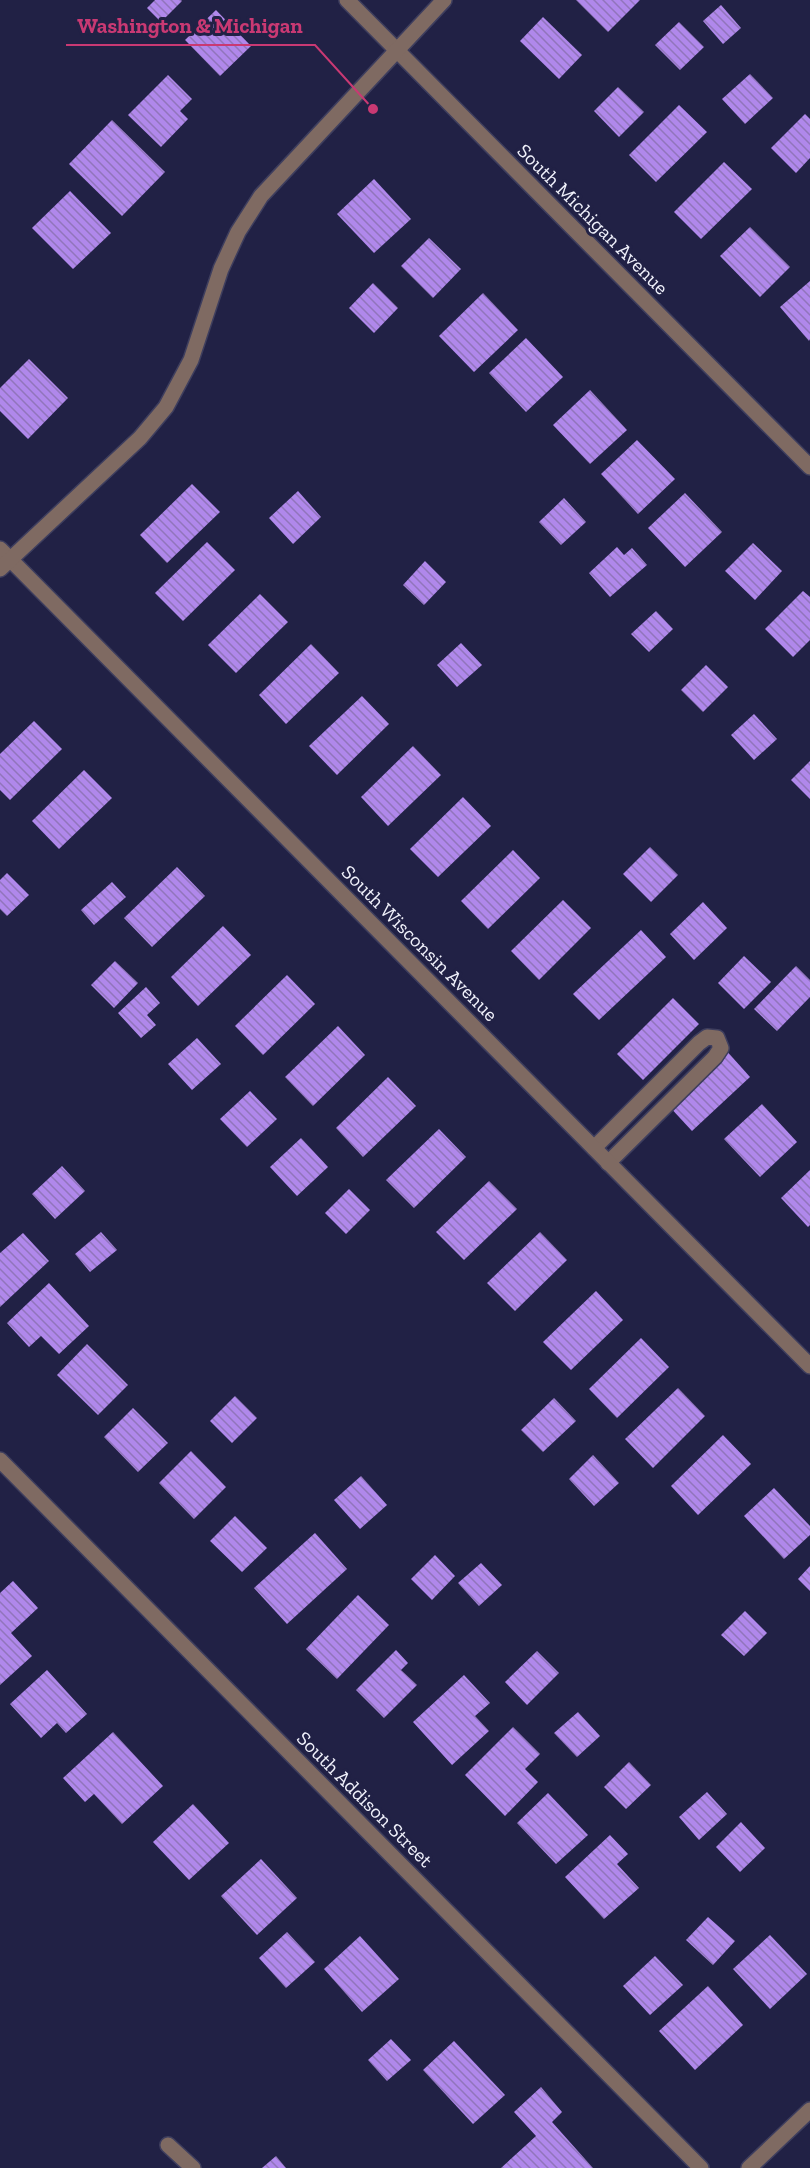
<svg xmlns="http://www.w3.org/2000/svg" width="810" height="2168" viewBox="0 0 810 2168" font-family="'Zilla Slab',serif">
  <defs>
    <pattern id="building-back-hatch" width="6" height="6" patternUnits="userSpaceOnUse" patternTransform="scale(1.5)"><rect width="6" height="6" fill="#b088eb"/><path d="M-1 5l2 2M0 0l6 6M5-1l2 2" fill="none" stroke="#9175bb"/></pattern>
  </defs>
  <rect width="100%" height="100%" fill="#212145"/>
  <g fill="url(#building-back-hatch)">
    <path d="M155 0H181L182 1 161 22 147 8Z"/>
    <path d="M576 0H640L608 32Z"/>
    <path d="M721 5 741 28 723 44 703 21Z"/>
    <path d="M216 10 251 46 220 76 185 40Z"/>
    <path d="M543 17 582 55 559 79 520 41Z"/>
    <path d="M679 22 704 47 680 70 655 45Z"/>
    <path d="M750 74 773 98 745 124 722 99Z"/>
    <path d="M168 75 192 99 180 111 188 119 161 147 128 115Z"/>
    <path d="M618 87 644 112 619 137 594 111Z"/>
    <path d="M679 105 707 132 656 182 629 155Z"/>
    <path d="M805 114 810 119V158L796 173 771 148Z"/>
    <path d="M112 120 165 172 122 216 69 164Z"/>
    <path d="M724 162 752 189 701 239 674 212Z"/>
    <path d="M374 179 411 219 374 253 337 214Z"/>
    <path d="M70 191 111 233 73 269 32 228Z"/>
    <path d="M750 227 790 267 760 297 720 256Z"/>
    <path d="M429 238 461 269 433 298 401 266Z"/>
    <path d="M810 281V339L809 341 780 307Z"/>
    <path d="M373 283 398 308 374 333 349 308Z"/>
    <path d="M483 293 518 330 474 372 439 336Z"/>
    <path d="M526 338 563 377 526 412 489 373Z"/>
    <path d="M29 359 68 398 28 439 0 411V388Z"/>
    <path d="M590 390 627 430 590 464 553 425Z"/>
    <path d="M637 440 675 479 638 514 601 474Z"/>
    <path d="M192 484 220 512 167 563 140 535Z"/>
    <path d="M298 491 321 517 293 544 269 518Z"/>
    <path d="M685 493 722 532 685 567 648 528Z"/>
    <path d="M564 498 586 522 561 545 539 522Z"/>
    <path d="M207 542 235 570 183 621 155 593Z"/>
    <path d="M753 543 782 571 755 600 725 571Z"/>
    <path d="M617 547 624 555 632 548 647 565 610 597 589 573Z"/>
    <path d="M425 561 446 582 424 605 403 585Z"/>
    <path d="M803 591 810 597V640L793 657 765 629Z"/>
    <path d="M260 594 288 622 236 673 208 645Z"/>
    <path d="M656 611 673 629 649 652 631 634Z"/>
    <path d="M461 643 482 665 457 687 437 665Z"/>
    <path d="M311 644 339 673 286 724 259 695Z"/>
    <path d="M706 665 728 687 703 712 681 690Z"/>
    <path d="M362 696 389 724 337 775 309 746Z"/>
    <path d="M754 714 777 739 754 760 731 735Z"/>
    <path d="M34 721 62 749 10 800 0 790V754Z"/>
    <path d="M413 746 441 775 388 826 361 797Z"/>
    <path d="M810 761V799L791 780Z"/>
    <path d="M84 770 112 798 59 849 32 821Z"/>
    <path d="M463 797 491 826 438 877 410 849Z"/>
    <path d="M650 847 678 875 651 902 623 874Z"/>
    <path d="M513 850 540 878 488 929 461 901Z"/>
    <path d="M177 867 205 896 152 947 124 918Z"/>
    <path d="M7 873 29 895 7 916 0 909V880Z"/>
    <path d="M112 882 126 897 94 925 81 910Z"/>
    <path d="M563 900 591 928 539 980 511 951Z"/>
    <path d="M703 902 727 928 694 960 670 934Z"/>
    <path d="M223 926 251 955 198 1006 171 977Z"/>
    <path d="M641 930 666 957 599 1020 573 994Z"/>
    <path d="M744 956 771 982 744 1009 718 983Z"/>
    <path d="M115 961 138 983 114 1008 91 985Z"/>
    <path d="M796 966 810 980V997L777 1031 754 1009Z"/>
    <path d="M287 975 315 1004 263 1055 235 1026Z"/>
    <path d="M146 987 160 1003 147 1015 156 1025 141 1038 118 1013Z"/>
    <path d="M673 998 699 1024 643 1080 617 1054Z"/>
    <path d="M338 1026 365 1055 313 1106 285 1077Z"/>
    <path d="M197 1038 221 1064 192 1090 168 1064Z"/>
    <path d="M725 1049 750 1077 692 1131 667 1104Z"/>
    <path d="M388 1077 416 1106 363 1157 336 1128Z"/>
    <path d="M250 1091 277 1119 247 1147 220 1119Z"/>
    <path d="M762 1104 797 1142 760 1177 724 1139Z"/>
    <path d="M439 1129 466 1157 414 1208 386 1180Z"/>
    <path d="M301 1138 328 1167 297 1196 270 1167Z"/>
    <path d="M62 1166 85 1191 55 1219 32 1194Z"/>
    <path d="M810 1170V1225L808 1227 781 1198Z"/>
    <path d="M489 1181 517 1209 464 1260 436 1232Z"/>
    <path d="M349 1189 370 1210 346 1234 325 1213Z"/>
    <path d="M101 1232 117 1250 90 1272 75 1254Z"/>
    <path d="M540 1232 567 1260 515 1311 487 1283Z"/>
    <path d="M23 1233 49 1261 0 1307V1253Z"/>
    <path d="M49 1283 89 1326 59 1354 41 1336 29 1347 7 1323Z"/>
    <path d="M596 1291 623 1320 571 1370 543 1342Z"/>
    <path d="M641 1338 669 1367 617 1418 589 1389Z"/>
    <path d="M87 1344 128 1385 98 1415 57 1375Z"/>
    <path d="M678 1388 705 1416 653 1468 625 1439Z"/>
    <path d="M235 1396 257 1418 232 1443 210 1421Z"/>
    <path d="M554 1398 576 1421 543 1452 521 1430Z"/>
    <path d="M133 1408 168 1443 138 1472 104 1437Z"/>
    <path d="M723 1435 751 1464 698 1515 671 1486Z"/>
    <path d="M191 1451 226 1487 194 1519 159 1483Z"/>
    <path d="M593 1455 619 1483 594 1506 569 1479Z"/>
    <path d="M361 1476 387 1505 360 1529 334 1500Z"/>
    <path d="M774 1488 810 1526V1535L784 1559 744 1516Z"/>
    <path d="M235 1516 267 1548 242 1572 210 1541Z"/>
    <path d="M315 1533 347 1569 287 1624 254 1588Z"/>
    <path d="M435 1555 455 1576 432 1600 411 1579Z"/>
    <path d="M481 1563 502 1585 479 1606 458 1583Z"/>
    <path d="M810 1566V1591L798 1579Z"/>
    <path d="M13 1581 38 1608 11 1633 32 1656 0 1685V1593Z"/>
    <path d="M358 1595 389 1625 337 1679 306 1649Z"/>
    <path d="M745 1611 767 1633 744 1656 721 1635Z"/>
    <path d="M396 1650 408 1663 401 1670 417 1685 384 1718 356 1690Z"/>
    <path d="M537 1651 559 1673 527 1705 505 1682Z"/>
    <path d="M47 1670 87 1714 66 1733 57 1723 41 1738 10 1704Z"/>
    <path d="M464 1675 490 1703 475 1716 489 1731 452 1765 413 1722Z"/>
    <path d="M578 1712 600 1736 577 1757 554 1733Z"/>
    <path d="M513 1727 540 1754 525 1769 538 1782 505 1816 465 1775Z"/>
    <path d="M113 1732 163 1786 122 1824 94 1794 85 1802 63 1778Z"/>
    <path d="M629 1762 651 1785 626 1809 604 1787Z"/>
    <path d="M707 1792 727 1814 699 1840 679 1817Z"/>
    <path d="M548 1793 588 1835 556 1864 517 1823Z"/>
    <path d="M193 1804 229 1843 189 1880 153 1842Z"/>
    <path d="M741 1822 765 1848 740 1872 716 1847Z"/>
    <path d="M610 1835 628 1854 617 1864 639 1888 604 1919 565 1877Z"/>
    <path d="M261 1859 297 1898 257 1935 221 1896Z"/>
    <path d="M708 1917 735 1941 713 1965 686 1940Z"/>
    <path d="M287 1932 315 1962 286 1988 259 1958Z"/>
    <path d="M770 1935 807 1974 770 2009 733 1969Z"/>
    <path d="M360 1936 399 1979 362 2012 324 1969Z"/>
    <path d="M655 1956 683 1985 650 2015 623 1986Z"/>
    <path d="M708 1986 743 2025 695 2070 659 2031Z"/>
    <path d="M391 2039 411 2060 387 2081 368 2060Z"/>
    <path d="M454 2041 505 2095 473 2124 423 2070Z"/>
    <path d="M541 2087 562 2112 552 2122 593 2168H501L536 2136 514 2112Z"/>
    <path d="M276 2156 286 2168H262Z"/>
  </g>
  <g fill="none" stroke-linecap="round" stroke-linejoin="round">
    <defs>
      <g id="service">
        <path d="M594 1148 699 1043 707 1037 717 1038 721 1048 715 1057 608 1163"/>
        <path d="M168 2145 193 2168"/>
      </g>
      <g id="minor">
        <path d="M347 0 810 467"/>
        <path d="M0 549 810 1366"/>
        <path d="M0 569 140 438 166 407 191 360 221 269 238 232 261 196 444 0"/>
        <path d="M0 1460 701 2168"/>
        <path d="M749 2168 810 2110"/>
      </g>
    </defs>
    <use href="#service" stroke="#3e3e5e" stroke-width="18"/>
    <use href="#minor" stroke="#3e3e5e" stroke-width="18"/>
    <use href="#service" stroke="#7f6a62" stroke-width="15"/>
    <use href="#minor" stroke="#7f6a62" stroke-width="15"/>
  </g>
  <g text-anchor="middle" stroke-width="6" stroke-linejoin="round" paint-order="stroke">
    <g font-size="20" fill="#f0f1fb" stroke="#212145">
      <text transform="translate(593 219) rotate(45)" y="7">South Michigan Avenue</text>
      <text transform="translate(420 943) rotate(45)" y="7">South Wisconsin Avenue</text>
      <text transform="translate(365 1799) rotate(45)" y="7">South Addison Street</text>
    </g>
  </g>
  <path fill="none" stroke="#c93973" stroke-width="2" d="M373 109L315 45H66"/>
  <circle fill="#c93973" stroke="#212145" stroke-width="2" cx="373" cy="109" r="6"/>
  <g font-size="21" text-anchor="middle" font-weight="bold" fill="#c93973" stroke="#212145" stroke-width="6" stroke-linejoin="round" paint-order="stroke">
    <text x="190" y="33">Washington &amp; Michigan</text>
  </g>
</svg>
